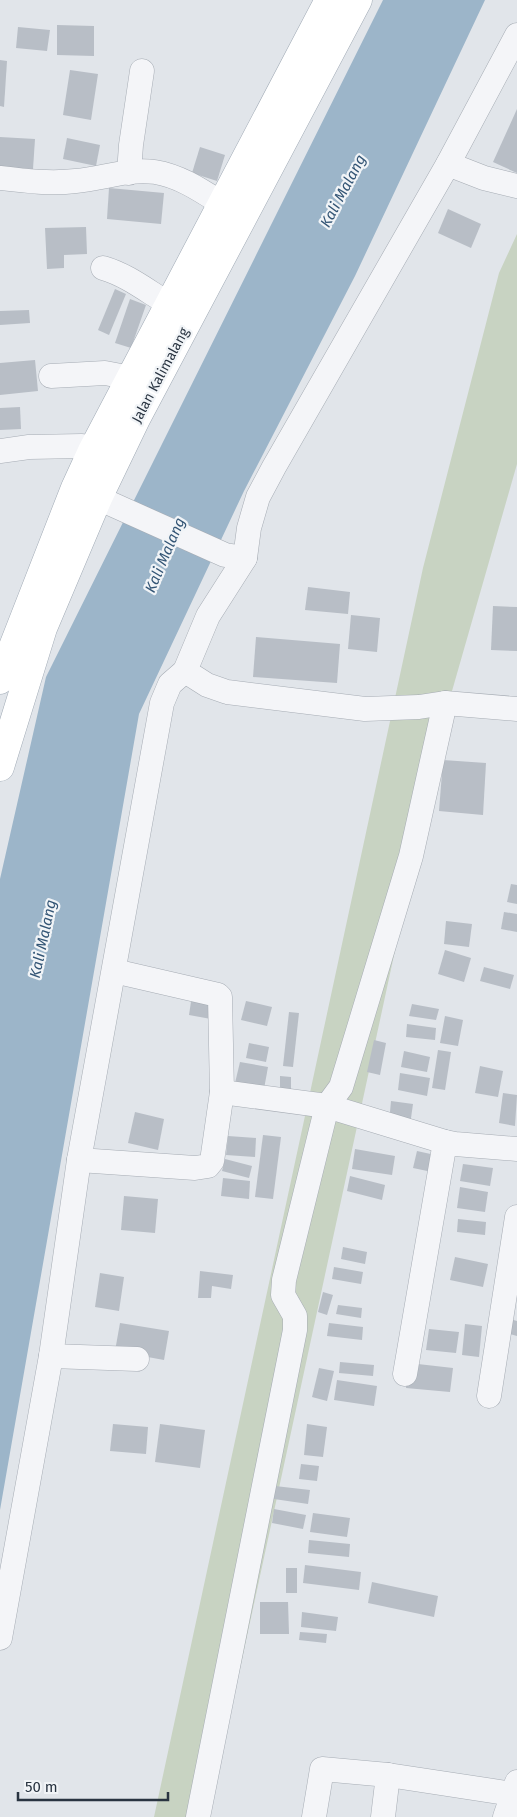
<svg xmlns="http://www.w3.org/2000/svg" width="517" height="1817" viewBox="0 0 517 1817" font-family="'Fira Sans',sans-serif">
  <rect width="100%" height="100%" fill="#e1e5ea"/>
  <path fill="#c8d3c2" d="M517 234V464L448 705 208 1817H154L423 568 499 273Z"/>
  <path fill="#9cb5c9" d="M383 0H485L355 276 244 491 139 714 0 1510V879L46 677Z"/>
  <g fill="#b8bec6">
    <path d="M57 25 94 26V56L57 55Z"/>
    <path d="M18 27 50 30 47 51 16 48Z"/>
    <path d="M0 60 7 61 4 107 0 106Z"/>
    <path d="M70 70 98 74 91 120 63 115Z"/>
    <path d="M517 109V173L493 162Z"/>
    <path d="M0 137 35 139 33 169 0 167Z"/>
    <path d="M67 138 100 145 96 166 63 159Z"/>
    <path d="M200 147 225 155 217 181 192 173Z"/>
    <path d="M109 188 164 193 161 224 107 219Z"/>
    <path d="M448 209 481 224 471 248 438 233Z"/>
    <path d="M86 227 87 254 64 255V268L47 269 45 228Z"/>
    <path d="M115 289 126 294 109 335 98 330Z"/>
    <path d="M130 299 146 305 131 348 115 343Z"/>
    <path d="M29 310 30 323 0 325V311Z"/>
    <path d="M35 360 38 391 0 395V363Z"/>
    <path d="M20 407 21 429 0 430V408Z"/>
    <path d="M308 587 350 592 348 614 305 610Z"/>
    <path d="M493 606 517 607V651L491 650Z"/>
    <path d="M351 615 380 618 377 652 348 649Z"/>
    <path d="M256 637 340 644 337 683 253 677Z"/>
    <path d="M443 760 486 763 483 815 439 811Z"/>
    <path d="M511 884 517 885V904L507 902Z"/>
    <path d="M504 912 517 914V932L501 929Z"/>
    <path d="M446 921 472 924 469 947 444 944Z"/>
    <path d="M445 950 471 958 464 982 438 974Z"/>
    <path d="M484 967 514 975 510 989 480 981Z"/>
    <path d="M192 995 214 999 211 1019 189 1015Z"/>
    <path d="M246 1001 272 1007 267 1026 241 1020Z"/>
    <path d="M412 1004 439 1009 436 1020 409 1016Z"/>
    <path d="M289 1012 299 1013 293 1067 283 1066Z"/>
    <path d="M445 1016 463 1020 458 1046 440 1043Z"/>
    <path d="M407 1024 436 1028 435 1040 406 1037Z"/>
    <path d="M374 1040 386 1043 380 1075 367 1072Z"/>
    <path d="M249 1043 269 1047 266 1062 246 1058Z"/>
    <path d="M438 1050 451 1052 445 1090 432 1088Z"/>
    <path d="M404 1051 430 1057 427 1072 401 1067Z"/>
    <path d="M240 1062 268 1067 264 1089 235 1083Z"/>
    <path d="M480 1066 503 1071 498 1097 475 1093Z"/>
    <path d="M400 1073 430 1078 427 1096 398 1090Z"/>
    <path d="M280 1076 291 1077V1096L280 1095Z"/>
    <path d="M503 1093 517 1095 515 1126 499 1123Z"/>
    <path d="M391 1101 413 1104 410 1125 389 1123Z"/>
    <path d="M135 1112 164 1119 158 1150 128 1143Z"/>
    <path d="M263 1135 281 1137 273 1199 255 1197Z"/>
    <path d="M228 1136 256 1138 255 1157 226 1155Z"/>
    <path d="M355 1149 395 1156 392 1175 352 1169Z"/>
    <path d="M417 1151 435 1155 432 1172 413 1168Z"/>
    <path d="M225 1159 252 1166 249 1178 222 1171Z"/>
    <path d="M463 1164 493 1168 490 1186 460 1181Z"/>
    <path d="M350 1176 385 1185 382 1200 347 1191Z"/>
    <path d="M223 1178 250 1181 249 1199 221 1196Z"/>
    <path d="M460 1187 488 1192 485 1212 457 1208Z"/>
    <path d="M124 1196 158 1199 155 1233 121 1230Z"/>
    <path d="M458 1219 486 1222 485 1235 457 1232Z"/>
    <path d="M343 1247 367 1252 365 1264 341 1259Z"/>
    <path d="M455 1257 488 1264 483 1287 450 1280Z"/>
    <path d="M334 1267 363 1272 361 1284 332 1279Z"/>
    <path d="M200 1271 233 1275 231 1289 212 1286 211 1298H198Z"/>
    <path d="M100 1273 124 1277 119 1311 95 1307Z"/>
    <path d="M323 1292 333 1295 327 1315 318 1312Z"/>
    <path d="M338 1305 362 1308 361 1318 336 1314Z"/>
    <path d="M506 1318 517 1321V1336L502 1332Z"/>
    <path d="M120 1323 169 1331 164 1360 115 1351Z"/>
    <path d="M329 1323 363 1327 362 1340 327 1336Z"/>
    <path d="M465 1324 482 1326 479 1357 462 1355Z"/>
    <path d="M429 1329 459 1332 456 1353 426 1350Z"/>
    <path d="M340 1362 374 1365 373 1376 339 1373Z"/>
    <path d="M409 1363 453 1368 450 1392 406 1388Z"/>
    <path d="M319 1368 334 1371 327 1401 312 1397Z"/>
    <path d="M337 1380 377 1386 374 1406 334 1400Z"/>
    <path d="M113 1424 148 1427 146 1454 110 1451Z"/>
    <path d="M160 1424 205 1430 200 1468 155 1462Z"/>
    <path d="M307 1424 327 1427 323 1457 304 1455Z"/>
    <path d="M301 1464 319 1466 317 1481 299 1479Z"/>
    <path d="M275 1486 310 1490 308 1504 274 1499Z"/>
    <path d="M274 1509 306 1515 303 1529 272 1523Z"/>
    <path d="M313 1513 350 1518 347 1537 310 1532Z"/>
    <path d="M309 1540 350 1544 349 1557 308 1553Z"/>
    <path d="M305 1565 361 1572 359 1590 303 1583Z"/>
    <rect x="286" y="1568" width="11" height="25"/>
    <path d="M372 1582 438 1596 434 1617 368 1603Z"/>
    <path d="M260 1602H288L289 1634H260Z"/>
    <path d="M302 1612 338 1617 336 1631 301 1627Z"/>
    <path d="M300 1632 327 1634 326 1643 299 1640Z"/>
  </g>
  <g fill="none" stroke-linecap="round" stroke-linejoin="round">
    <defs>
      <g id="minor">
        <path d="M448 164 484 178 517 186"/>
        <path d="M129 173 131 145 142 71"/>
        <path d="M0 178C25 181 51 184 76 181 102 179 129 168 155 172 186 177 211 198 237 213"/>
        <path d="M103 268C134 277 157 300 186 313"/>
        <path d="M51 376 105 373 147 381"/>
        <path d="M0 451 29 447 82 446 109 456"/>
        <path d="M98 498 225 555 245 558"/>
        <path d="M185 671 207 685 227 692 365 709 419 707 445 703 517 709"/>
        <path d="M222 1092 327 1106 445 1142"/>
        <path d="M79 1160 195 1168 208 1166 212 1161 222 1092 220 997 218 995 114 971"/>
        <path d="M51 1356 137 1359"/>
        <path d="M405 1374 445 1142 455 1144 517 1149"/>
        <path d="M489 1396 517 1217"/>
        <path d="M0 1638 51 1356 79 1160 162 703 170 684 185 671 208 616 245 558 249 528 258 497 274 467 448 164 517 35"/>
        <path d="M198 1817 295 1330V1316L283 1295 284 1280 327 1106 341 1087 411 856 445 703"/>
        <path d="M314 1817 322 1769 388 1775 513 1794"/>
        <path d="M383 1817 388 1775"/>
        <path d="M505 1817 517 1782"/>
      </g>
      <g id="major">
        <path d="M0 680 75 488 92 451 329 0"/>
        <path d="M0 767 43 628 98 498 136 419 358 0"/>
      </g>
    </defs>
    <use href="#minor" stroke="#a6acb4" stroke-width="25"/>
    <use href="#major" stroke="#a0aab5" stroke-width="29"/>
    <use href="#minor" stroke="#f4f5f8" stroke-width="24"/>
    <use href="#major" stroke="#fff" stroke-width="28"/>
  </g>
  <g text-anchor="middle" stroke-width="4.5" stroke-linejoin="round" paint-order="stroke">
    <g font-size="14" fill="#293441" stroke="#f1f4f7">
      <text transform="translate(160 375) rotate(-62)" y="5">Jalan Kalimalang</text>
    </g>
    <g font-size="15" font-style="italic" fill="#335575" stroke="#f1f4f7">
      <text transform="translate(343 191) rotate(-62)" y="5">Kali Malang</text>
      <text transform="translate(165 555) rotate(-67)" y="5">Kali Malang</text>
      <text transform="translate(43 939) rotate(-78)" y="5">Kali Malang</text>
    </g>
  </g>
  <path d="M18 1792v8h150v-8" fill="none" stroke="#293441" stroke-width="2.5"/>
  <text x="25" y="1792" font-size="15" fill="#293441" stroke="#f1f4f7" stroke-width="4" paint-order="stroke">50 m</text>
</svg>
